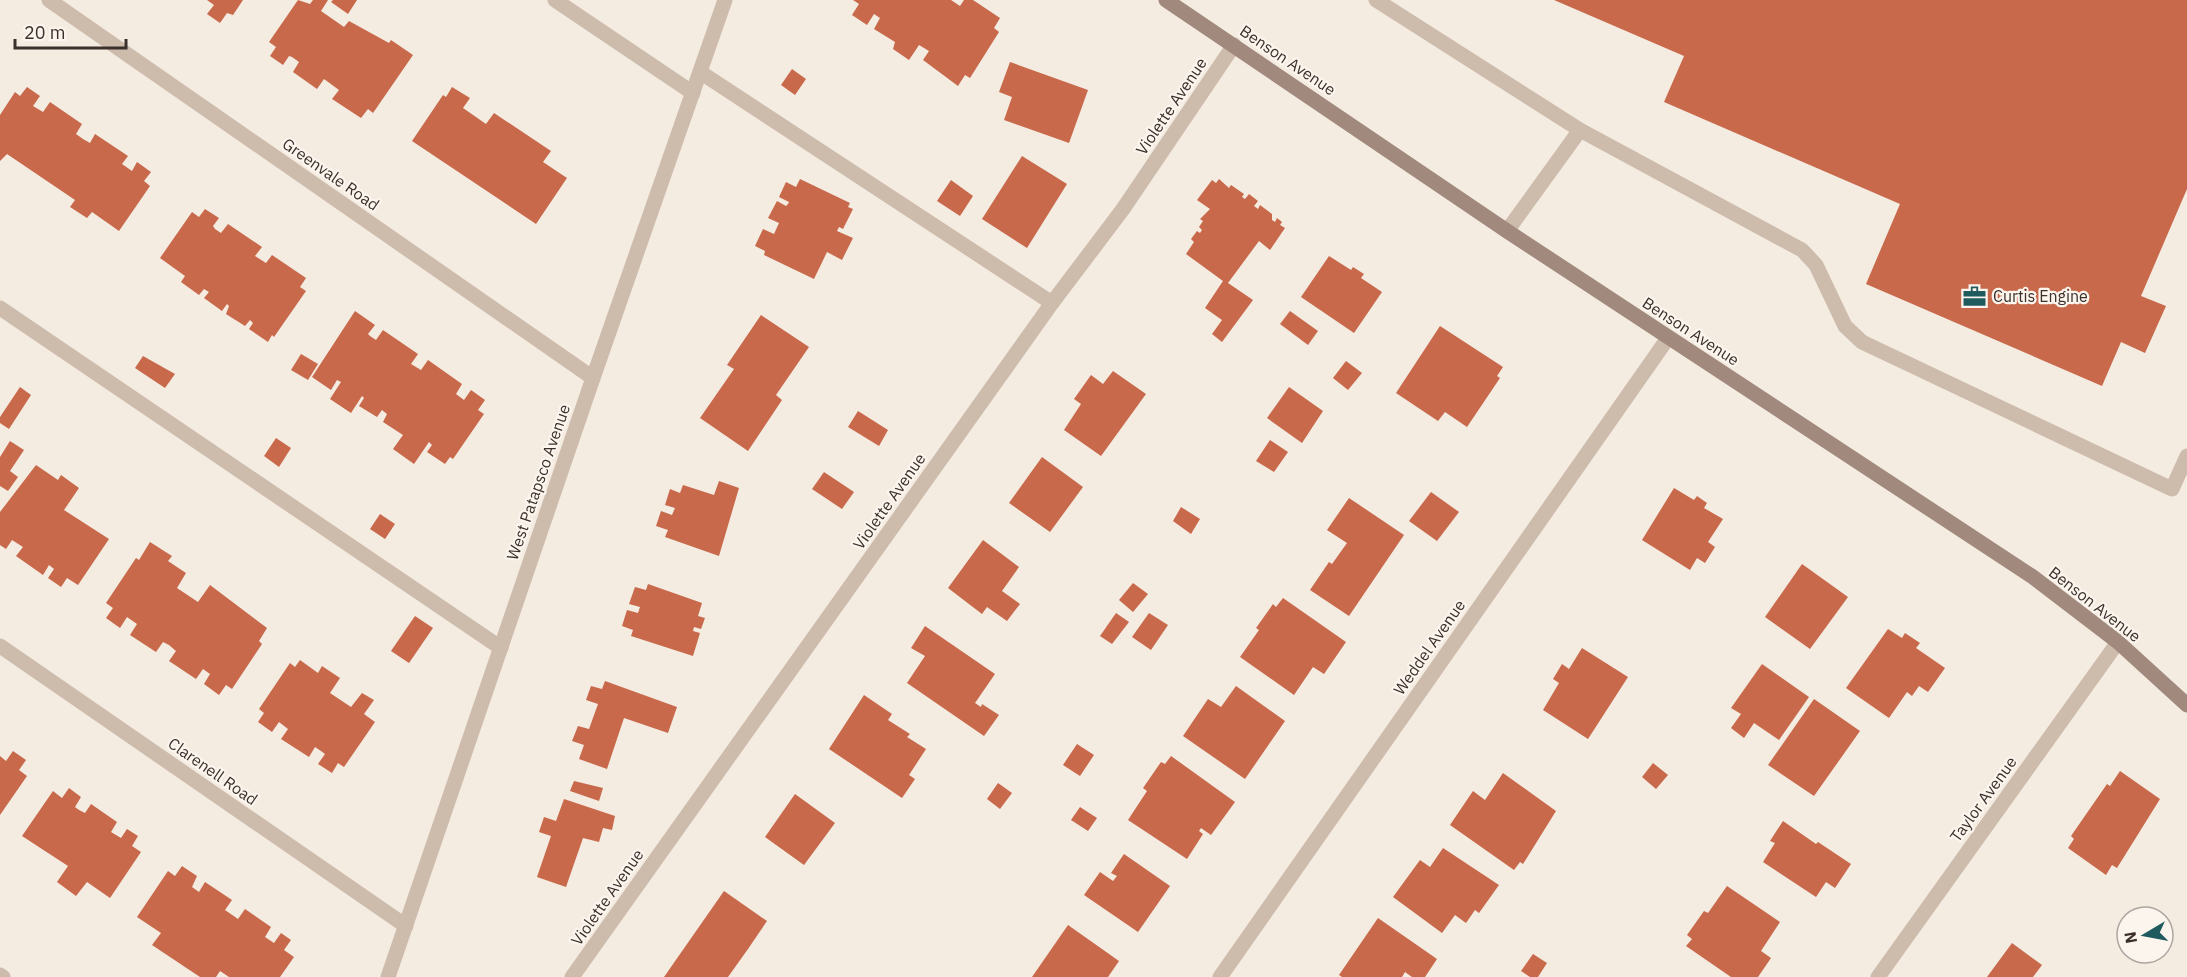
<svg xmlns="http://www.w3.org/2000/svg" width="2187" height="977" viewBox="0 0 2187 977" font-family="'IBM Plex Sans',sans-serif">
  <rect width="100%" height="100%" fill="#f4ebe1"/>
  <g fill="#c8694b">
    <path d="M207 0H243L233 15 227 13 220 23 207 14 214 5Z"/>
    <path d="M298 0 310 4 313 0H328L321 11 344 27 349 21 389 43 391 40 413 55 373 113 368 109 361 118 332 99 339 90 324 79 317 89 293 72 299 62 292 57 289 56 283 65 270 56 276 47 269 42Z"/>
    <path d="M333 0H357L348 14 331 2Z"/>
    <path d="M853 0H951L960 6 964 0H973L1000 18 994 28 999 32 970 78 965 75 958 86 923 60 929 51 919 45 909 60 893 49 895 42 874 29 880 18 874 14 867 25 852 15 859 4Z"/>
    <path d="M1554 0H2187V189L2141 296 2166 306 2145 353 2121 342 2102 386 1866 284 1900 204 1664 102 1684 56Z"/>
    <path d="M1010 62 1088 90 1069 143 1004 120 1012 97 999 92Z"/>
    <path d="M792 69 806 79 795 95 781 85Z"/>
    <path d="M27 87 40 96 33 106 43 112 50 102 82 124 76 134 83 139 90 143 95 134 128 156 122 164 132 171 137 162 151 172 144 181 150 186 119 231 92 212 87 218 70 207 75 200 7 154 0 161V115L15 92 20 96Z"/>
    <path d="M452 87 470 98 463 108 486 124 494 113 551 151 543 162 567 178 536 224 412 141 443 95 446 97Z"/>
    <path d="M1022 156 1067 184 1027 248 982 219Z"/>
    <path d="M800 179 850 203 848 207 853 209 843 229 839 227 837 231 853 238 842 260 827 252 814 279 764 255 765 251 755 246 763 229 774 234 779 223 768 218 777 201 786 206 788 204 789 202 779 197 786 182 796 187Z"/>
    <path d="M1219 179 1229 188 1231 185 1244 194 1242 197 1245 199 1249 194 1258 201 1254 206 1258 209 1260 205 1272 214V220L1275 222 1277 218 1282 222 1280 225 1285 228 1270 250 1259 241 1228 283 1253 300 1222 342 1212 334 1222 320 1205 308 1223 281 1186 254 1194 242 1191 239 1197 231 1200 233 1202 230 1199 227 1203 221 1200 219 1210 209 1197 200 1212 180 1216 183Z"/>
    <path d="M951 180 973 196 960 216 937 201Z"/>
    <path d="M205 209 219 218 213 226 215 229 221 233 228 224 262 247 255 256 266 263 272 255 306 278 300 287 306 291 274 337 272 335 268 342 249 329 253 323 250 320 245 326 226 314 229 306 227 304 222 311 204 298 209 292 204 289 199 295 181 282 185 276 160 258 192 212 199 217Z"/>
    <path d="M1329 256 1351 270 1353 267 1364 274 1361 278 1382 292 1354 333 1301 297Z"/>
    <path d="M355 311 375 325 368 334 370 336 376 340 383 330 418 354 411 364 421 370 428 360 462 384 456 394 464 400 471 390 485 400 478 410 484 414 453 459 450 457 445 464 427 452 432 445 429 442 414 464 393 449 403 435 383 422 387 414 382 410 377 417 359 406 364 398 362 396 351 413 330 399 341 382 337 380 331 390 312 377Z"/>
    <path d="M1290 311 1318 331 1308 345 1280 324Z"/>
    <path d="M761 315 809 347 776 395 782 400 748 451 700 418 734 369 727 365Z"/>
    <path d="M1440 326 1503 367 1497 376 1500 378 1467 427 1445 412 1438 421 1396 393Z"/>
    <path d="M301 354 318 364 308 380 291 370Z"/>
    <path d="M143 356 175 374 165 388 135 368Z"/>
    <path d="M1346 361 1362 373 1348 390 1333 378Z"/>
    <path d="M1113 371 1146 394 1101 456 1064 430 1081 404 1074 399 1091 375 1103 384Z"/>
    <path d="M20 387 31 395 9 429 0 423V417Z"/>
    <path d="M1289 387 1323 411 1302 443 1267 418Z"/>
    <path d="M858 411 888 430 879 446 848 427Z"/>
    <path d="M276 438 291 448 279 467 264 456Z"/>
    <path d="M1270 440 1288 452 1274 472 1256 461Z"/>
    <path d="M10 441 24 450 10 471 18 477 8 491 0 486V457Z"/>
    <path d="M1042 457 1083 487 1050 532 1009 503Z"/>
    <path d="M36 465 58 480 61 475 79 488 64 510 109 539 78 585 67 578 61 587 48 578 54 569 49 565 43 575 16 556 23 547 12 540 6 549 0 545V512Z"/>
    <path d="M824 472 854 492 842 509 812 489Z"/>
    <path d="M719 481 739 488 719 556 665 537 668 530 656 526 661 511 672 515 675 508 665 505 670 489 680 493 683 485 714 495Z"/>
    <path d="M1674 488 1694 500 1697 496 1707 503 1704 508 1723 519 1708 542 1715 547 1705 563 1697 558 1690 570 1642 540Z"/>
    <path d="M1431 492 1459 512 1437 541 1409 521Z"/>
    <path d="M1349 498 1404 535 1349 616 1310 590 1329 562 1332 564 1347 543 1327 530Z"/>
    <path d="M1181 507 1200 519 1191 534 1173 521Z"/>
    <path d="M380 514 395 524 385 539 370 529Z"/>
    <path d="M983 540 1019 567 1002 591 1020 604 1007 621 987 607 982 614 948 588Z"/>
    <path d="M150 542 172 556 168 561 186 573 177 588 198 602 210 585 267 628 259 641 262 644 232 689 226 685 219 695 204 684 210 674 203 669 196 679 169 661 176 651 169 645 163 642 156 652 130 635 137 624 127 617 120 628 106 618 113 608 106 603 136 558 139 560Z"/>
    <path d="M1802 564 1848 597 1810 649 1765 617Z"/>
    <path d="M1133 583 1148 594 1133 612 1119 600Z"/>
    <path d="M648 584 702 603 698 616 705 618 701 629 694 627 693 631 700 633 693 656 631 636 633 630 622 626 627 610 638 613 640 607 629 604 635 587 646 590Z"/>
    <path d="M1283 598 1346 642 1324 674 1313 667 1294 695 1240 657 1259 630 1256 628 1273 604 1276 607Z"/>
    <path d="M1116 613 1129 622 1112 644 1100 636Z"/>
    <path d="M1149 613 1168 625 1151 650 1132 637Z"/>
    <path d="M415 616 433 628 409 663 391 651Z"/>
    <path d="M925 626 995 674 975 703 981 707 982 704 999 715 984 736 907 683 925 656 911 648Z"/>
    <path d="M1888 629 1902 638 1905 633 1920 643 1916 648 1945 668 1928 692 1919 686 1912 696 1907 692 1889 718 1846 688Z"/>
    <path d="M1582 648 1628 677 1588 739 1543 710 1559 683 1553 679 1562 664 1569 669Z"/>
    <path d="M300 660 318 673 322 666 340 678 330 693 351 707 362 693 374 700 364 714 375 722 344 767 338 763 332 773 318 764 325 754 321 751 315 747 309 757 281 739 288 729 279 722 272 732 258 722 264 713 259 709 290 663 295 667Z"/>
    <path d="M1762 664 1809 697 1779 740 1754 723 1744 738 1731 728 1741 714 1731 708Z"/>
    <path d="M605 681 677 707 668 733 624 718 607 769 579 759 584 745 572 741 578 726 589 729 598 704 586 700 591 686 602 689Z"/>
    <path d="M1236 686 1285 721 1245 779 1183 736 1208 699 1221 707Z"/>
    <path d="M864 695 892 714 888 720 910 734 907 737 926 749 909 775 915 779 902 798 829 749Z"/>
    <path d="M1814 699 1860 731 1814 796 1768 765Z"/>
    <path d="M1077 744 1094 755 1080 776 1063 765Z"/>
    <path d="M13 751 26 760 19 770 27 776 0 815V756L6 761Z"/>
    <path d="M1171 756 1235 802 1211 835 1201 828 1199 831 1203 834 1187 859 1128 820 1147 791 1143 788 1161 762 1165 764Z"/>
    <path d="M1653 763 1668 775 1656 789 1642 777Z"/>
    <path d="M2120 771 2160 799 2117 868 2112 865 2106 875 2068 848 2074 839 2071 836 2107 784 2110 786Z"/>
    <path d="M1503 773 1556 811 1523 864 1520 862 1514 870 1450 825 1473 791 1485 800Z"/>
    <path d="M574 781 603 788 599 801 570 791Z"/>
    <path d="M998 783 1012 793 1000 809 987 799Z"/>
    <path d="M69 788 81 797 75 807 79 810 85 813 91 804 117 822 111 832 121 838 127 829 138 836 132 846 141 852 110 898 87 882 76 896 57 882 68 866 22 836 53 791 62 798Z"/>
    <path d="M795 794 835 823 804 865 765 837Z"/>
    <path d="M564 799 615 816 612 830 603 828 599 842 583 838 566 887 537 877 551 836 539 832 544 817 556 821Z"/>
    <path d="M1080 807 1097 818 1088 831 1071 820Z"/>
    <path d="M1783 821 1816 844 1818 842 1851 864 1835 888 1826 882 1816 897 1763 862 1775 843 1770 841Z"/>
    <path d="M1443 848 1499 885 1479 913 1475 910 1466 923 1455 915 1442 933 1393 897 1420 860 1430 867Z"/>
    <path d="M1124 854 1170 886 1138 932 1084 895 1100 872 1113 881 1117 876 1111 873Z"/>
    <path d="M182 866 197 876 192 887 199 892 205 882 232 900 225 910 238 919 245 909 271 927 265 937 274 943 281 933 291 940 284 950 294 957 280 977H229L220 971 216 977H200L152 945 161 933 137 917 168 871 175 876Z"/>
    <path d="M1727 886 1780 922 1761 951 1771 958 1758 977H1731L1686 946 1692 939 1687 935 1704 911 1708 913Z"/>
    <path d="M724 891 767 921 748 949 728 977H664Z"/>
    <path d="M1378 918 1437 959 1425 977H1412L1405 972 1402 977H1342L1339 975Z"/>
    <path d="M1068 925 1119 961 1108 977H1032Z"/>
    <path d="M2012 943 2042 965 2033 977H1987Z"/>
    <path d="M1533 954 1547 963 1538 977H1530L1521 971Z"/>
  </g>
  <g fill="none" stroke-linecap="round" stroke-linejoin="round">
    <g stroke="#cdbbac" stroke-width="15">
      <path d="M555 0 693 93"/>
      <path d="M1376 0 1580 130 1507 231"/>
      <path d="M700 72 1052 303"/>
      <path d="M1580 130 1802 250 1816 265 1845 326 1862 342 2172 489 2187 456"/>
      <path d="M0 308 501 648"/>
      <path d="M0 975 3 977"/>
    </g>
    <g stroke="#cdbbac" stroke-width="15">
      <path d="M49 0 593 378"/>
      <path d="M0 646 406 926"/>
      <path d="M388 977 593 378 725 0"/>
      <path d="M572 977 1052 303 1123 209 1234 45"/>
      <path d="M1220 977 1668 338"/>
      <path d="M1878 977 2118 642"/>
    </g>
    <path stroke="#a18a7d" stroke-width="15" d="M1166 0 1507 231 2033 577 2118 642 2187 705"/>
  </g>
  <defs>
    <symbol id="office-bare" viewBox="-9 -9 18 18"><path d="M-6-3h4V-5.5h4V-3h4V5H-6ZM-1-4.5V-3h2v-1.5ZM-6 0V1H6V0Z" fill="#1f5a5e" stroke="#fbf5ee" stroke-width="2.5" paint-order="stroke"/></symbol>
  </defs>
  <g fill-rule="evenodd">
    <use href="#office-bare" x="1958" y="280" width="33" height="33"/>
  </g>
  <g text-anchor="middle" stroke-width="4.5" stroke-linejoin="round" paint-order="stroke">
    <g font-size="16" fill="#3b302b" stroke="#fbf5ee">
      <text transform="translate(1288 60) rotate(34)" y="6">Benson Avenue</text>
      <text transform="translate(1171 106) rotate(-56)" y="6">Violette Avenue</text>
      <text transform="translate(331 174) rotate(35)" y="6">Greenvale Road</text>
      <text transform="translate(1691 331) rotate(33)" y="6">Benson Avenue</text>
      <text transform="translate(538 482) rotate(-71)" y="6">West Patapsco Avenue</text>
      <text transform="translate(889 501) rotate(-55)" y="6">Violette Avenue</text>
      <text transform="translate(2095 604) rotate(38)" y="6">Benson Avenue</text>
      <text transform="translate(1429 647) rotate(-55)" y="6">Weddel Avenue</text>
      <text transform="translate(213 771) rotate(35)" y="6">Clarenell Road</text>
      <text transform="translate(1983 799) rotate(-54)" y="6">Taylor Avenue</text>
      <text transform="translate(607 897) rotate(-55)" y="6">Violette Avenue</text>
    </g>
    <g font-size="16" fill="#3b302b" stroke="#fbf5ee" text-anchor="start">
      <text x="1993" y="302">Curtis Engine</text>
    </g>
  </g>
  <g transform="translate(2145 935) rotate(260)"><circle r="28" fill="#fbf5ee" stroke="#aea6a0" stroke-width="1.5"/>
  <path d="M0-4.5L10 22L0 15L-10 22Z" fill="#1f5a5e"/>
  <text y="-9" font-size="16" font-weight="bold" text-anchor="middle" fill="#3b302b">N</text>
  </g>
  <path d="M15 39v9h111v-9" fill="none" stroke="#3b302b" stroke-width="3"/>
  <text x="24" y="39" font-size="18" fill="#3b302b" stroke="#fbf5ee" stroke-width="4.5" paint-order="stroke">20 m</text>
</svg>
